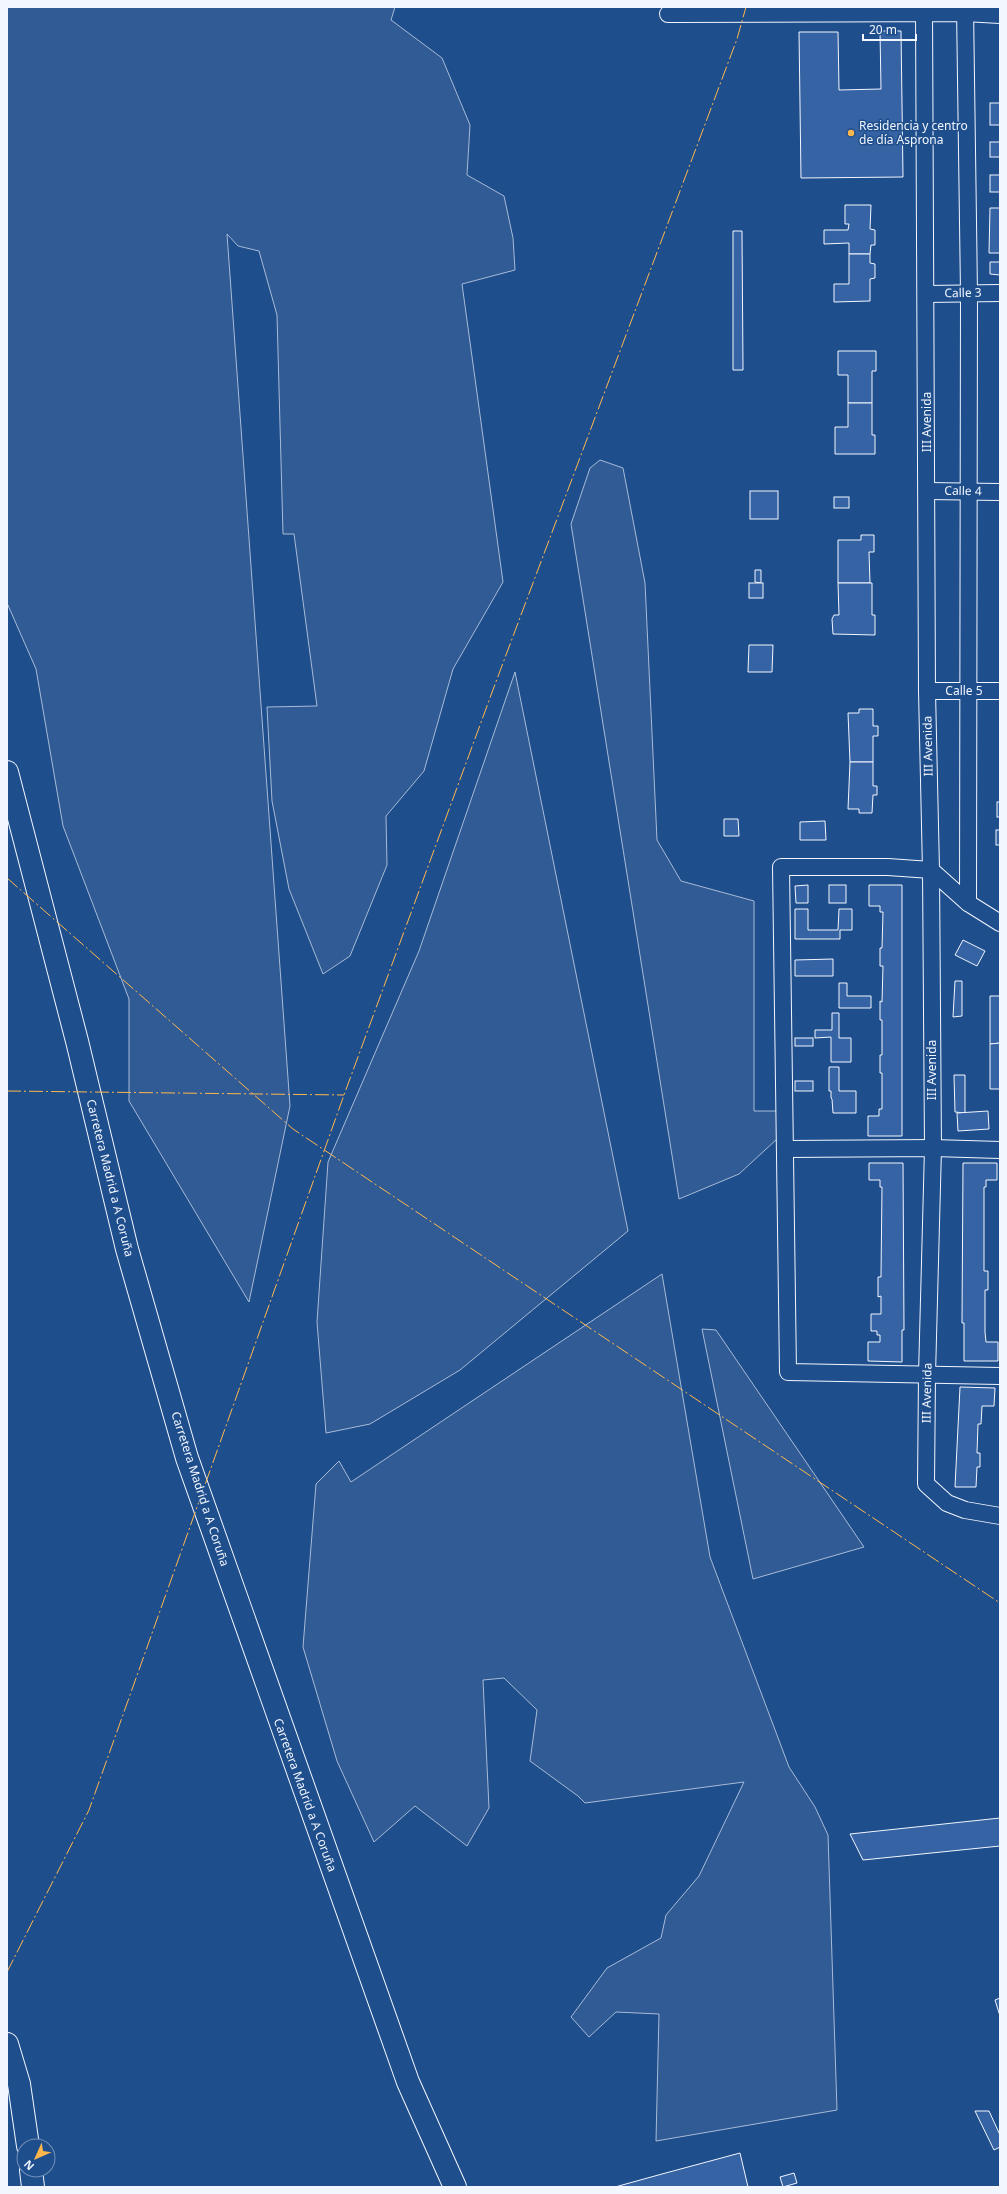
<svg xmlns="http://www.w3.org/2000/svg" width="1007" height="2194" viewBox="0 0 1007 2194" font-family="'Noto Sans',sans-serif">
  <rect width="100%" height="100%" fill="#1f4e8c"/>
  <g fill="#305b95" stroke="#a8bbd7">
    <path d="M7 7H395L391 20 442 58 470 125 467 175 504 196 513 238 515 270 462 284 503 582 453 669 424 771 386 816 387 865 350 956 323 974 289 889 272 801 267 707 317 706 294 534H283L277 315 259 251 238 246 227 234 290 1106 249 1302 129 1101V999L63 826 36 669 7 603Z"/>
    <path d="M600 460 623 468 645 583 657 840 681 881 754 901V1111H777V1139L739 1174 679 1199 571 524 590 468Z"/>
    <path d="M515 672 628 1231 460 1370 370 1424 326 1433 317 1322 328 1162 419 951Z"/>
    <path d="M662 1274 710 1557 789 1767 815 1807 828 1835 837 2110 656 2141 659 2014 616 2012 589 2037 571 2017 607 1968 661 1938 666 1915 699 1876 744 1782 585 1803 578 1796 530 1761 537 1710 504 1678 483 1680 489 1808 467 1846 415 1806 374 1842 337 1761 303 1647 316 1484 339 1461 351 1482Z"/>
    <path d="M702 1329 716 1330 864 1547 753 1579Z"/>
  </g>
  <g fill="#3563a3" stroke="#f2f6ff">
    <path d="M880 31H901L903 177 801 178 799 32H838L839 90 881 89Z"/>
    <rect x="990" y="103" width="10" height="22"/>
    <rect x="990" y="142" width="10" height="15"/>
    <rect x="990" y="175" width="10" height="17"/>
    <path d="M845 205H871L870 229 875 230V245H871L870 254H849V243L824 244V230H848L849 224H845Z"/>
    <path d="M990 208H1000V253H989Z"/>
    <path d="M733 231H742L743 370H733Z"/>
    <path d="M849 254H870V263L875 264V278L870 279V301L834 302V284H849Z"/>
    <path d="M990 262H1000V275L990 274Z"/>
    <path d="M838 351H876V371H872V403H848V375H838Z"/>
    <path d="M848 403H872V435H875V454H835V427H848Z"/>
    <rect x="750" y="491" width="28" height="28"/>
    <rect x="834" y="497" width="15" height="11"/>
    <path d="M861 535H874V552H869L870 583H838V540H861Z"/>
    <path d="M755 570H761V583L755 582Z"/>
    <rect x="749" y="583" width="14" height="15"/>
    <path d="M838 583H872V615H875V635L833 634 832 619 834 615H839Z"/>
    <path d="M749 645H773L772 672H748Z"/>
    <path d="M859 709H873V726H878V736H873V762H850L848 713H859Z"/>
    <path d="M850 762H873V786H877V795H873L872 813H859V809H848Z"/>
    <rect x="997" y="802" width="3" height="15"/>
    <path d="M724 819H738L739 836H724Z"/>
    <path d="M825 821 826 840H800V822Z"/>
    <rect x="996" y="830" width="4" height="15"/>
    <path d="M808 885V903H796L795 886Z"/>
    <rect x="829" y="885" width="17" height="18"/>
    <path d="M869 885H902V1136H868V1116H879V1109H882V1073H880V1055H882V1020H880V1001L882 1002 883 966H880V948H882L883 912H880V906H869Z"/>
    <path d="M795 909H808V930H838L839 909H852V930H840V939H795Z"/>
    <path d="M963 940 985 951 977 966 955 955Z"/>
    <path d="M833 959V976H795V960Z"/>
    <path d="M955 981H962V1016L953 1017Z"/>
    <path d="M839 983H847V996H871V1008H839Z"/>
    <path d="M990 996H1000V1043L990 1044Z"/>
    <path d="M832 1013H839V1038H851V1062H831V1037L815 1038V1030H832Z"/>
    <rect x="795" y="1038" width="18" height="8"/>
    <path d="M1000 1043V1089H990V1044Z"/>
    <path d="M829 1067H839V1091H856V1113H833L832 1099 831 1098V1091H829Z"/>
    <path d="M954 1075H965V1113L955 1112Z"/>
    <rect x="795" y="1081" width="18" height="10"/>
    <path d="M988 1111 989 1129 958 1131 957 1113Z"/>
    <path d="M869 1163H903L904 1330H902V1362L868 1361V1342H880V1335H877V1331H871V1314H881V1296L878 1297V1277H881L882 1187H880V1180H869Z"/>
    <path d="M963 1163H997V1180H986V1187H984V1271H988V1290H985V1332L986 1342H998V1361H964V1323H962Z"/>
    <path d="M960 1387 995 1388 994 1406H982L981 1424H978L977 1453H980V1467H977L976 1487H955Z"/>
    <path d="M1000 1818V1846L863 1860 850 1834Z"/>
    <path d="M1000 1998V2016L995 2000Z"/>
    <path d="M975 2111H989L1000 2135V2147L994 2150Z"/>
    <path d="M740 2153 748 2187H615L662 2174Z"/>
    <path d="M794 2173 797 2183 783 2187 780 2177Z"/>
  </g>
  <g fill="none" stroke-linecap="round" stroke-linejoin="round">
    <defs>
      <g id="street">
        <path d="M924 7 927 691 931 870 933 1148 927 1375 926 1484 947 1503 965 1510 1000 1516"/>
        <path d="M965 7 969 293 968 903"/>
        <path d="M668 14 965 13 1000 15"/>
        <path d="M927 294 1000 293"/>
        <path d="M927 491 1000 492"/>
        <path d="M927 691H1000"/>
        <path d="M931 870 888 867H781L788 1372 1000 1376"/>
        <path d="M931 870 968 903 1000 923"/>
        <path d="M785 1149 933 1148 1000 1150"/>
      </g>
      <g id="highway">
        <path d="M7 772 77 1041 127 1249 187 1458 408 2082 455 2187"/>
        <path d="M7 2044 19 2084 28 2146"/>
        <path d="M31 2170 33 2187"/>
      </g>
    </defs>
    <use href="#street" stroke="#f2f6ff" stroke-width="18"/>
    <use href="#highway" stroke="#f2f6ff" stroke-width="24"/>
    <use href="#street" stroke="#1f4e8c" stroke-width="16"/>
    <use href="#highway" stroke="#1f4e8c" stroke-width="22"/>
    <g stroke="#ffb74d" stroke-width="1" stroke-dasharray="14 3 2 3" stroke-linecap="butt">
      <path d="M7 878 293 1129 1000 1603"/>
      <path d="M7 1091 344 1095"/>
      <path d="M7 1972 89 1810 344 1095 494 687 737 39 746 7"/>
    </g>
  </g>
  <circle fill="#ffb74d" stroke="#1f4e8c" stroke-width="1.5" cx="851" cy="133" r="4"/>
  <g text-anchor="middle" stroke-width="3" stroke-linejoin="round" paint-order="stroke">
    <g font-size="12" fill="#f2f6ff" stroke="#1f4e8c" text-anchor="start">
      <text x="859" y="130">Residencia y centro<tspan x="859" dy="14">de día Asprona</tspan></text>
    </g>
    <g font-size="12" fill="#f2f6ff" stroke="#1f4e8c">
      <text transform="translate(963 293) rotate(-1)" y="4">Calle 3</text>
      <text transform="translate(927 422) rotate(-90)" y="4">III Avenida</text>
      <text transform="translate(963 491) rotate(1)" y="4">Calle 4</text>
      <text x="964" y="695">Calle 5</text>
      <text transform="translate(928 746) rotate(-91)" y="4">III Avenida</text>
      <text transform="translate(932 1070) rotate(-90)" y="4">III Avenida</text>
      <text transform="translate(110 1178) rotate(76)" y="4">Carretera Madrid a A Coruña</text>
      <text transform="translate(927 1393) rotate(-89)" y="4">III Avenida</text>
      <text transform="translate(200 1489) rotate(72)" y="4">Carretera Madrid a A Coruña</text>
      <text transform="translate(305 1795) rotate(70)" y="4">Carretera Madrid a A Coruña</text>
    </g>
  </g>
  <rect width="1007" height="2194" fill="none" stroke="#f2f6ff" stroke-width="16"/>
  <g transform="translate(36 2158) rotate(225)"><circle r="19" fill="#1f4e8c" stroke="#7391ba"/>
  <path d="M0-3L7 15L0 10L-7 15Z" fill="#ffb74d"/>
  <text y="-6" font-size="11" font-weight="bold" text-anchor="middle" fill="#f2f6ff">N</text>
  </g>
  <path d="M863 34v6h53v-6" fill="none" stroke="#f2f6ff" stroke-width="2"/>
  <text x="869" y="34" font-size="12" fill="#f2f6ff" stroke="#1f4e8c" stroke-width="3" paint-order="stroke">20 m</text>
</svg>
